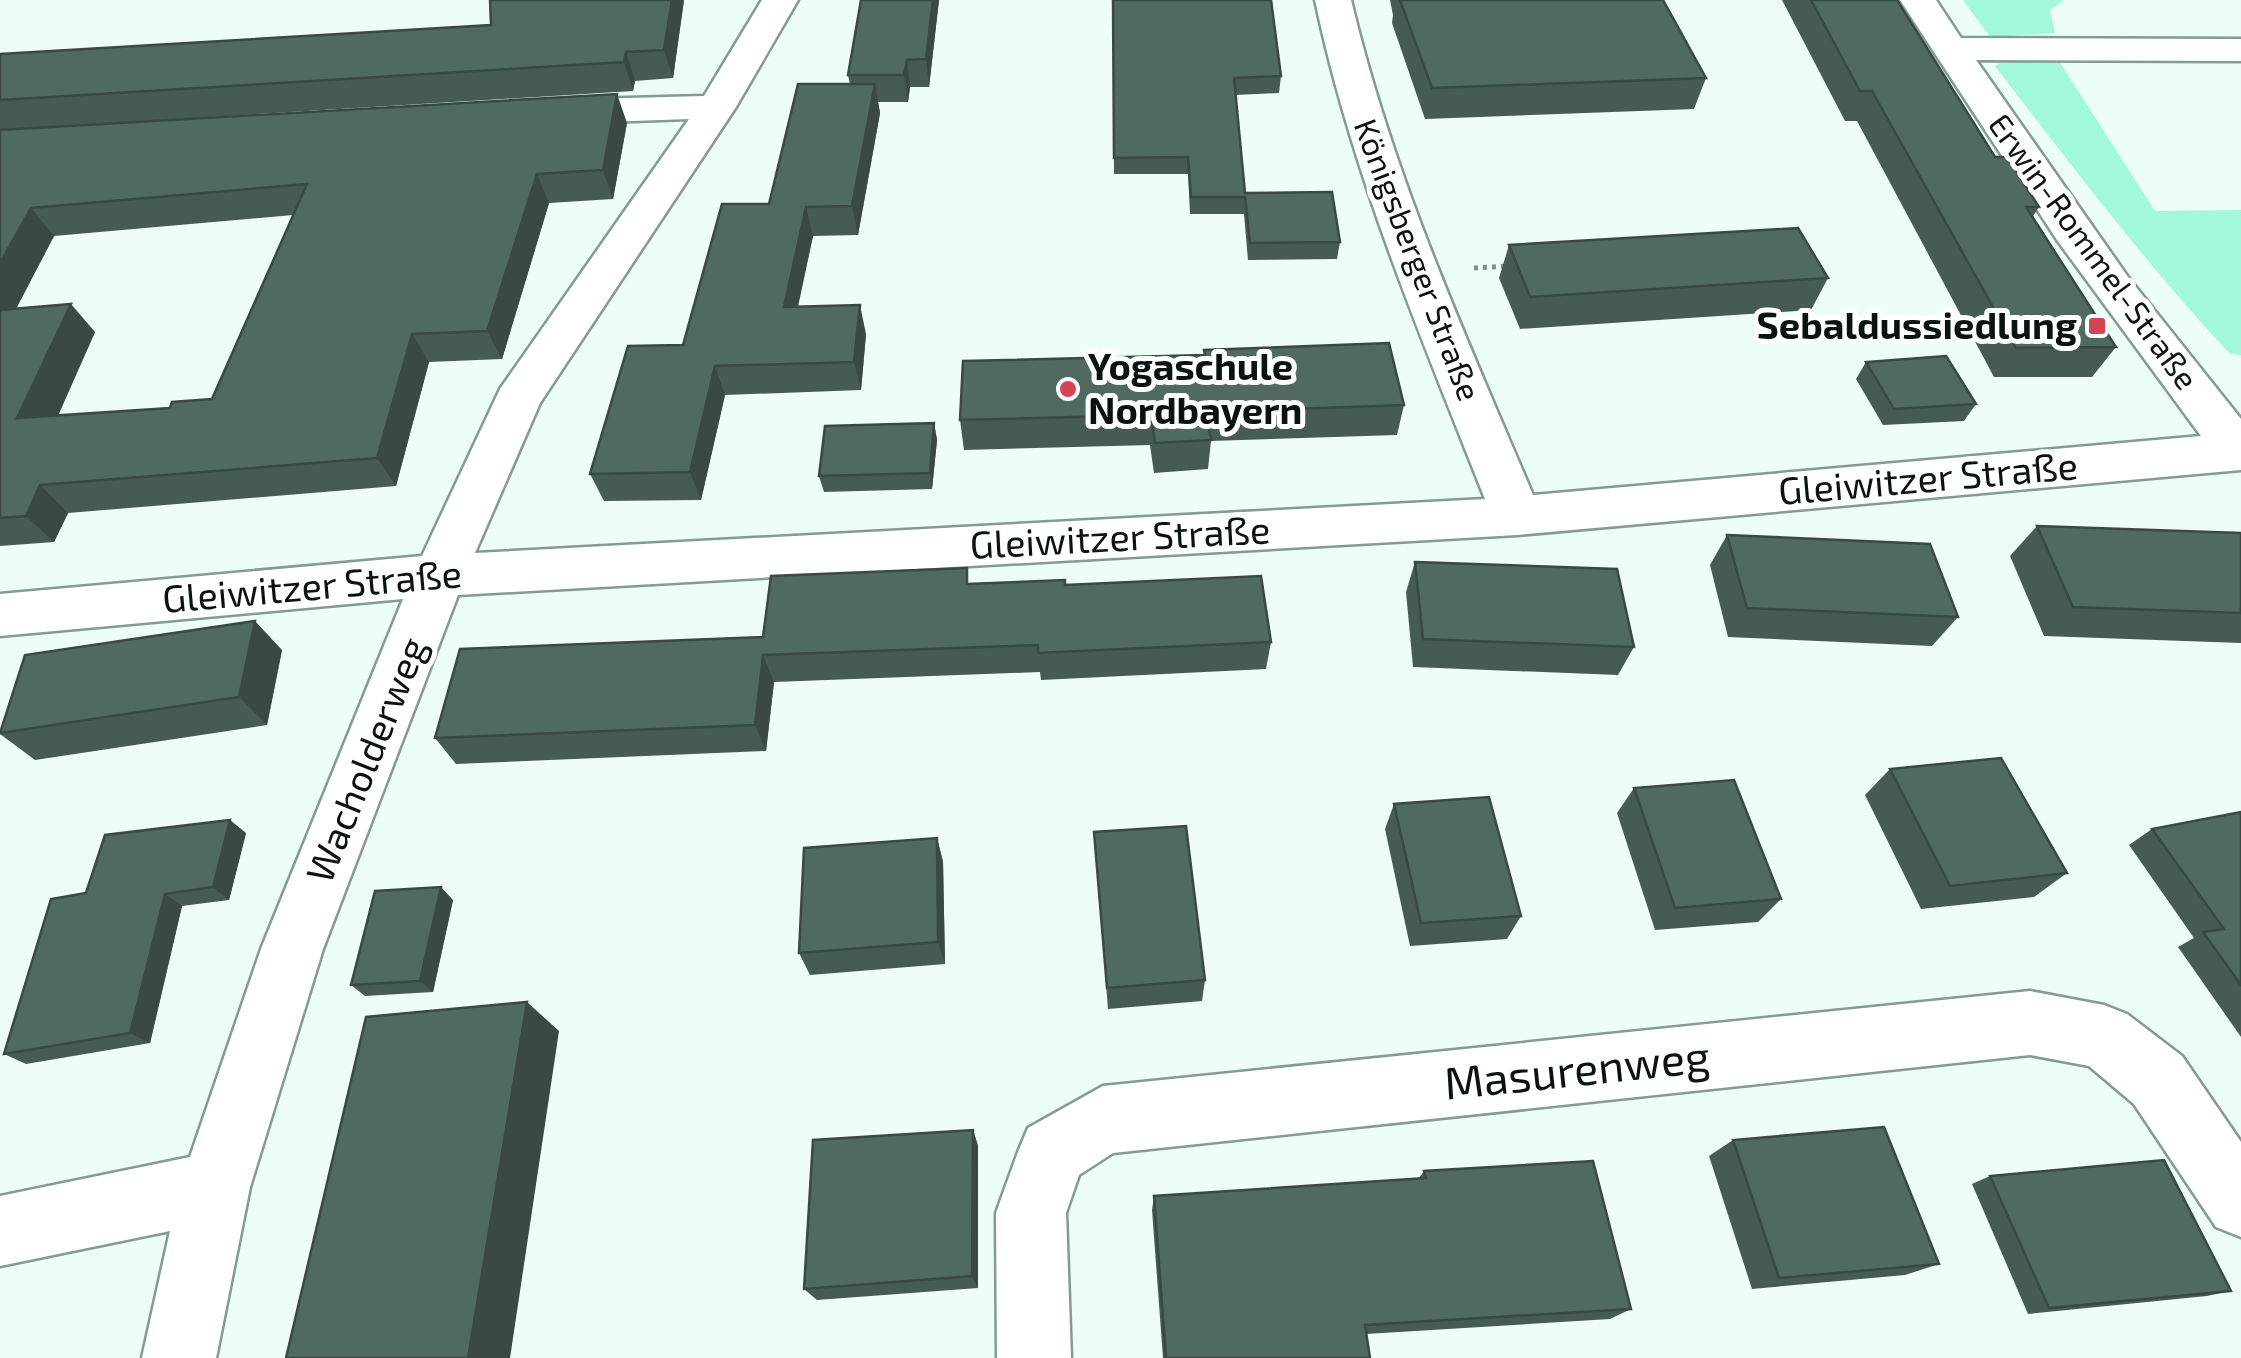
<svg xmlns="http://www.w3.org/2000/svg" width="2241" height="1358" viewBox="0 0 2241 1358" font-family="'Exo 2',sans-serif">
  <rect width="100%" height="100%" fill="#ecfef6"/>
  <g fill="#a1f9d8">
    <path d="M1963 0H2064L2050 10 2055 33 1990 37Z"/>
    <path d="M2006 60 2059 61 2155 211 2241 210V355L2230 354C2145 263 2071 165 1995 66Z"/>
  </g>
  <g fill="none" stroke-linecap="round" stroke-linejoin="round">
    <defs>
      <g id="minor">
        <path d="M762 0H798L736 107 540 403 475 553 1485 499C1420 334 1352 174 1315 0H1351C1392 173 1464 333 1533 495L2201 436 2057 240 1900 0H1936L1961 38 2241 39V61L1976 60 2128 277 2241 419V470L1517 535 458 595 323 949 250 1187 216 1358H142L170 1231 0 1266V1196L190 1157 261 949 403 599 0 636V594L422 556 500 389 689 119 550 124 536 120 531 112 536 104 550 100 704 96Z"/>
        <path d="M2030 991 2104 1005 2127 1014 2182 1056 2241 1142V1237L2216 1227 2134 1104 2089 1066 2030 1055 1113 1153 1079 1175 1066 1213 1071 1358H997L996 1213 1018 1152 1028 1128 1103 1086Z"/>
      </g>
    </defs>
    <use href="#minor" stroke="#819c91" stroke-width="5"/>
    <path stroke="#84928c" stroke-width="5" stroke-dasharray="4 5" stroke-linecap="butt" d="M1474 268 1507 266"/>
    <use href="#minor" fill="#fff" fill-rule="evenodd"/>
  </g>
  <g fill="#465b53" fill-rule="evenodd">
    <path d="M684 0 673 78 635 81 633 91 0 130V54L491 25Z"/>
    <path d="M861 0H939L929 87H910L908 102H878L880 113 858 235 813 236 798 307 866 334 861 390 725 395 701 500 604 501 590 474 683 345 769 204 850 84 848 75Z"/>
    <path d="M1113 0 1281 76 1279 93 1235 95 1245 193 1340 242 1337 259 1248 260 1244 214H1190L1188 174H1114Z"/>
    <path d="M1390 0H1663L1706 78 1694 109 1425 119 1392 23 1393 15Z"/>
    <path d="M1782 0H1897L1995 157 2039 207 2033 216 2116 347 2092 377H1994L1857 121H1845Z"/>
    <path d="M627 123 613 199 549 203 502 359 429 362 396 486 68 513 54 542 0 546V130ZM293 215 212 399 170 408 58 416 95 332 16 309 54 236Z"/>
    <path d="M1509 245 1828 278 1811 310 1520 329 1499 278Z"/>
    <path d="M1204 350 1404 405 1397 435 1211 441 1208 469 1154 473 1150 445 964 450 960 420 1204 355Z"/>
    <path d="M1866 362 1976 404 1964 421 1883 425 1856 379Z"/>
    <path d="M934 423 937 440 932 489 824 492 819 476Z"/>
    <path d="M2037 526 2241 533V643L2044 636 2010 556Z"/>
    <path d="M1727 535 1958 617 1932 646 1728 637 1710 565Z"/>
    <path d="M1415 562 1634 647 1618 675 1413 667 1406 592Z"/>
    <path d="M970 584 1065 585 1271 642 1266 669 1041 680 1040 672 774 682 766 751 456 764 435 738Z"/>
    <path d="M282 650 267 725 35 760 0 734V730Z"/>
    <path d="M1890 769 2067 873 2034 897 1921 909 1865 795Z"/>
    <path d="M1634 788 1781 899 1758 922 1655 930 1617 813Z"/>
    <path d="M1394 804 1521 916 1507 939 1410 946 1385 829Z"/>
    <path d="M2241 812V1037L2178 947 2194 938 2129 845 2152 829Z"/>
    <path d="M1094 832 1205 980 1202 1001 1108 1009Z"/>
    <path d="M246 833 229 900 182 906 150 1043 26 1064 4 1054 86 893Z"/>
    <path d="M937 838 943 862 945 964 810 975 799 953Z"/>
    <path d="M453 900 433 992 365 996 351 985Z"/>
    <path d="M973 1130 978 1146V1288L817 1300 804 1289Z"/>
    <path d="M1733 1140 1939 1264 1905 1275 1752 1289 1709 1156Z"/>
    <path d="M1424 1171 1631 1309 1610 1319 1366 1334 1370 1358H1163L1152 1210 1154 1196 1419 1178Z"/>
    <path d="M1990 1176 2231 1291 2207 1296 2028 1314 1972 1184Z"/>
  </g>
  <g fill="#394a43">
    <path d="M672 0H684L673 78 664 50Z"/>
    <path d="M933 0H939L929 87 926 59Z"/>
    <path d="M626 52 635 81 633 91 624 62Z"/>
    <path d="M907 60 910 87 908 102 904 75Z"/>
    <path d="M875 84 880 113 858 235 852 206Z"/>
    <path d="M617 94 627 123 613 199 603 170Z"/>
    <path d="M537 174 549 203 502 359 487 331Z"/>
    <path d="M806 207 813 236 791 336 784 307Z"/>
    <path d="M31 208 54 236 0 339V263Z"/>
    <path d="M71 304 95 332 44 446 17 418Z"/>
    <path d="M860 305 866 334 861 390 854 362Z"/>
    <path d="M412 334 429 362 396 486 377 458Z"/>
    <path d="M715 366 725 395 701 500 690 472Z"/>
    <path d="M934 423 937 440 932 489 930 473Z"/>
    <path d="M40 485 68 513 54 542 26 516Z"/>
    <path d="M255 621 282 650 267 725 239 697Z"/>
    <path d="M763 655 774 682 766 751 755 725Z"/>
    <path d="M230 820 246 833 229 900 213 887Z"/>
    <path d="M937 838 943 862 945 964 938 942Z"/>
    <path d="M441 887 453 900 433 992 420 981Z"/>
    <path d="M165 894 182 906 150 1043 130 1033Z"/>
    <path d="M527 1002 559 1031 510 1358H468Z"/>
    <path d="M973 1130 978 1146V1288L972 1276Z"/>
  </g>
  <g fill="#516a60" stroke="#394a43" stroke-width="2.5">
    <path d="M490 0H672L664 50 626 52 624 62 0 100V54L491 25Z"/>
    <path d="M861 0H933L926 59 907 60 904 75H848Z"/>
    <path d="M1113 0H1271L1281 76 1234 78 1245 193 1332 192 1340 242 1250 243 1245 197H1191L1188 157 1114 158Z"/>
    <path d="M1400 0H1663L1706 78 1432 88Z"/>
    <path d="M1811 0H1897L1995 157H2007L2039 207H2026L2116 347 2016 348 1872 91H1860Z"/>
    <path d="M798 84H875L852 206 806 207 784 307 860 305 854 362 715 366 690 472 590 474 628 346 683 345 722 204H769Z"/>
    <path d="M617 94 603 170 537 174 487 331 412 334 377 458 40 485 26 516 0 518V310L71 304 17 418 170 408 172 402 212 399 307 184 31 208 0 263V130Z"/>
    <path d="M1798 228 1828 278 1530 297 1509 245Z"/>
    <path d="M1389 343 1404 405 1206 412 1211 440 1155 443 1151 415 960 420 963 361 1205 355 1204 350Z"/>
    <path d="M1946 356 1976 404 1894 409 1866 362Z"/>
    <path d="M934 423 930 473 819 476 825 426Z"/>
    <path d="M2037 526 2241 533V613L2073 607Z"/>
    <path d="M1727 535 1930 544 1958 617 1747 608Z"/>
    <path d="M1415 562 1617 569 1634 647 1423 639Z"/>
    <path d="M967 568V584L1065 580V585L1261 576 1271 642 1038 653V645L763 655 755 725 435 738 460 649 763 637 771 576Z"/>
    <path d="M255 621 239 697 0 733 25 655Z"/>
    <path d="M2001 758 2067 873 1950 886 1890 769Z"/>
    <path d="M1734 780 1781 899 1675 908 1634 788Z"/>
    <path d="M1489 797 1521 916 1421 923 1394 804Z"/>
    <path d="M2241 812V985L2203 932 2224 929 2152 829Z"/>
    <path d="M230 820 213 887 165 894 130 1033 4 1054 51 899 86 893 105 835Z"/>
    <path d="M1186 826 1205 980 1107 988 1094 832Z"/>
    <path d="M937 838 938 942 799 953 804 848Z"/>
    <path d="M441 887 420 981 351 985 375 891Z"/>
    <path d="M527 1002 468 1358H286L366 1017Z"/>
    <path d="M1884 1127 1939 1264 1779 1278 1733 1140Z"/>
    <path d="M973 1130 972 1276 804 1289 813 1140Z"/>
    <path d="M2164 1160 2231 1291 2049 1308 1990 1176Z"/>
    <path d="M1593 1161 1631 1309 1365 1325 1370 1358H1166L1154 1196 1426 1178 1424 1171Z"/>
  </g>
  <g fill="#d54453" stroke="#fff" stroke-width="4">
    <rect x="2087" y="316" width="20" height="20" rx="5"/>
    <circle cx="1068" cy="389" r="10"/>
  </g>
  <g text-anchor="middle" stroke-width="10" stroke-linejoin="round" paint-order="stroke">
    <g font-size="32" fill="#09130f" stroke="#fff">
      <text transform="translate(2093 252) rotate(54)" y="11">Erwin-Rommel-Straße</text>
      <text transform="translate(1417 260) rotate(69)" y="11">Königsberger Straße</text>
    </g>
    <g font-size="38" font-weight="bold" fill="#09130f" stroke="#fff" text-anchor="end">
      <text x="2077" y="339">Sebaldussiedlung</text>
      <text x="1088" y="380" text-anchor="start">Yogaschule<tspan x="1088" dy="44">Nordbayern</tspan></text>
    </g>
    <g font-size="38" fill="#09130f" stroke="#fff">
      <text transform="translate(1928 479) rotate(-5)" y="13">Gleiwitzer Straße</text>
      <text transform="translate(1120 538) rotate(-3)" y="13">Gleiwitzer Straße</text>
      <text transform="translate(312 587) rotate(-5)" y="13">Gleiwitzer Straße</text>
      <text transform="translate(367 760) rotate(-68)" y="13">Wacholderweg</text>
    </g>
    <g font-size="45" fill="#09130f" stroke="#fff">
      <text transform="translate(1577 1070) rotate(-6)" y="16">Masurenweg</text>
    </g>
  </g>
</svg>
